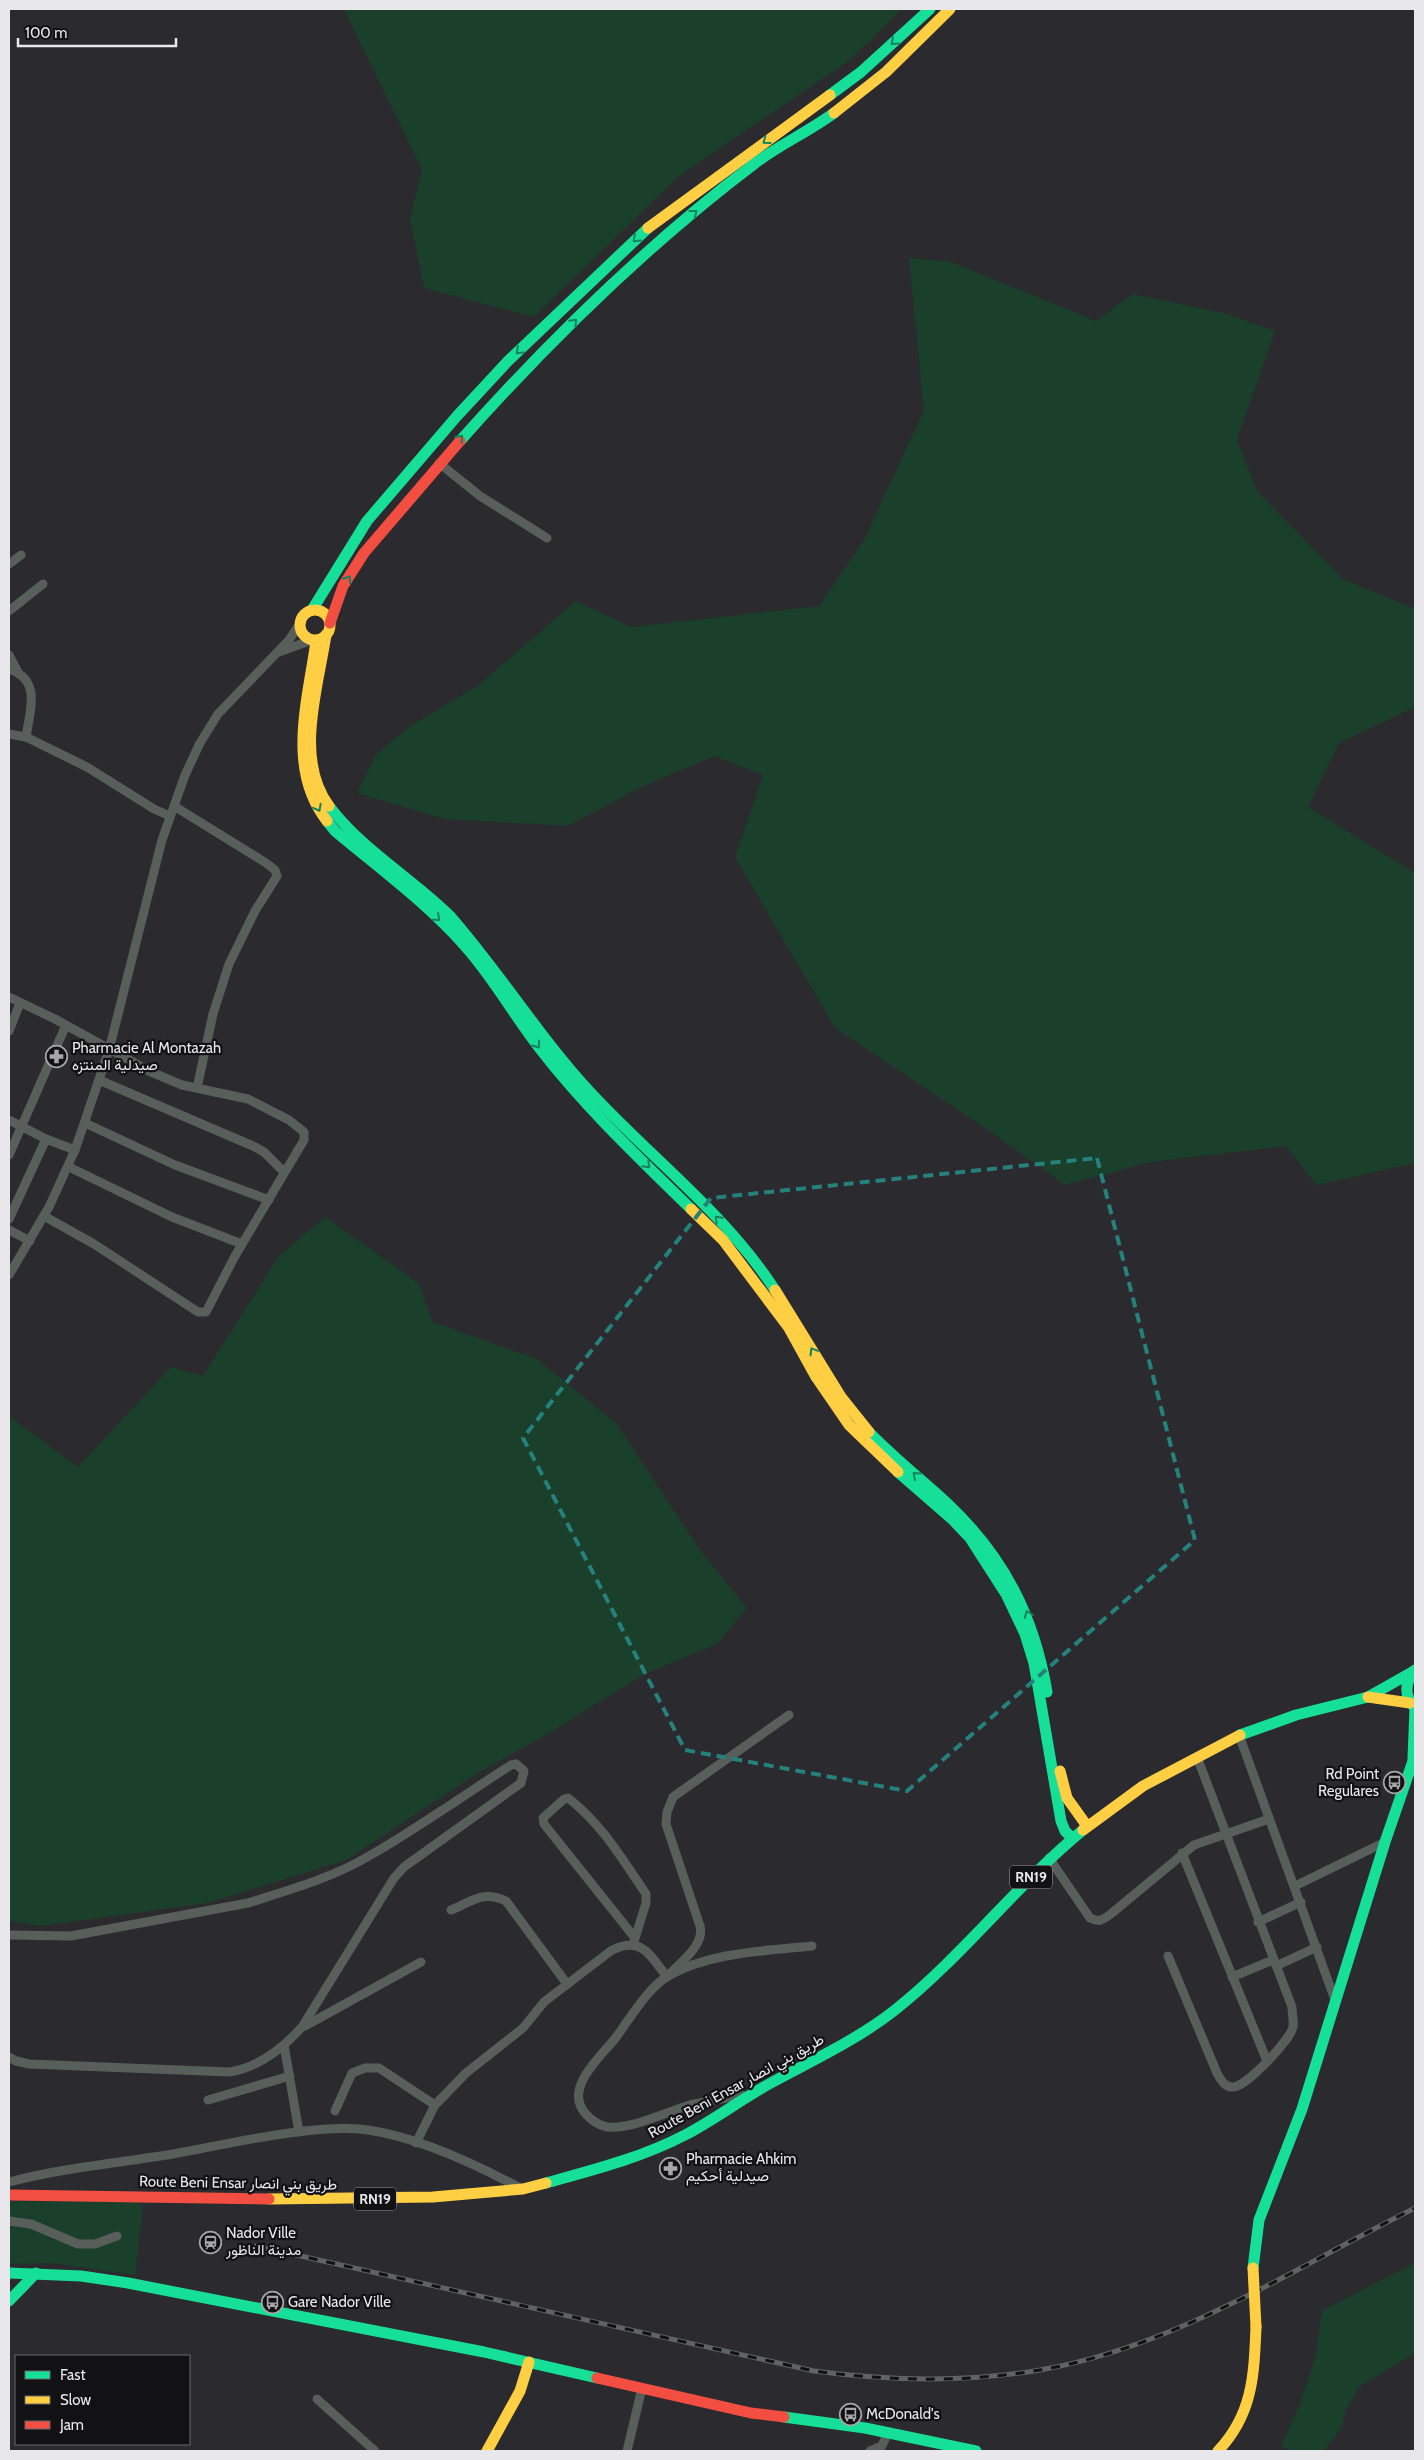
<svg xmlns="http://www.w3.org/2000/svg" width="1424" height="2460" viewBox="0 0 1424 2460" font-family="Cabin,Vazirmatn,sans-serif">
  <rect width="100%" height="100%" fill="#2b2a2e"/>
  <g fill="#1a3f2a">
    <path d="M344 9H902L850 60 679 176 534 317 424 288 410 219 422 170Z"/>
    <path d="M909 258 949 261 1096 321 1133 294 1223 313 1275 331 1237 440 1257 491 1343 579 1415 609V707L1339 743 1308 807 1415 873V1163L1317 1185 1286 1146 1151 1162 1065 1185 985 1128 835 1028 735 857 763 775 714 756 637 789 568 826 444 819 357 793 376 754 412 725 480 684 576 601 631 627 819 606 864 540 924 410Z"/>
    <path d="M325 1217 418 1283 433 1322 537 1359 616 1423 700 1550 747 1608 717 1644 645 1674 549 1733 478 1773 346 1860 208 1903 42 1926 9 1921V1416L78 1467 171 1367 203 1376 279 1256Z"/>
    <path d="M9 2201 139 2202 143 2209 135 2275 51 2263 9 2264Z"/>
    <path d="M1415 2263V2353L1359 2387 1346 2410 1341 2429 1324 2451H1292L1281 2446 1300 2404 1315 2358 1322 2311Z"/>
  </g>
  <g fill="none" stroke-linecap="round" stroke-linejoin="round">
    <g stroke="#585f5b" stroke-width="9">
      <path d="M439 463 480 496 547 538"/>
      <path d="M9 564 21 555"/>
      <path d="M9 611 43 584"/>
      <path d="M279 652 312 640"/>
      <path d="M9 655 18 672"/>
      <path d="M9 669C42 680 30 710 26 737"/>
      <path d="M9 734 26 737 87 767 154 809 170 816"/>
      <path d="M174 806 266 863 275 870 277 876 255 911 229 964 213 1014 197 1088"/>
      <path d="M9 997 55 1019 151 1072 182 1085 248 1099 289 1120 304 1132V1140L235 1256 206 1312H198L94 1244 44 1216"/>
      <path d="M9 1031 20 1003"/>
      <path d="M99 1080 253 1146 264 1152 284 1172"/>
      <path d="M9 1120 46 1139 75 1150"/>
      <path d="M85 1123 175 1165 269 1200"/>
      <path d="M9 1155 66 1025"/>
      <path d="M69 1167 172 1217 242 1244"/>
      <path d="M9 1219 46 1139"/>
      <path d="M9 1230 30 1241"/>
      <path d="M9 1275 49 1207 75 1150 109 1050 162 840 185 775 200 743 218 714 289 640 299 625"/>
      <path d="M1239 1735 1335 2000"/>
      <path d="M1182 1853 1267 2061"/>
      <path d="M1049 1858 1090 1918C1100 1923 1104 1919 1112 1913L1194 1845 1269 1819"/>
      <path d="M1295 1886 1385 1842"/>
      <path d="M451 1910C473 1901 483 1890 506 1901L567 1984"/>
      <path d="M1258 1922 1301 1902"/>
      <path d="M9 1935 71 1936 248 1903C289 1890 332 1878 369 1856 418 1828 464 1795 511 1765L516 1764 524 1771 521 1783 404 1867 394 1878 302 2027C283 2048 257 2068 229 2072L29 2064 16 2061 9 2057"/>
      <path d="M633 1945 646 1903V1894C622 1859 602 1824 568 1798L564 1799 543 1818 544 1824 635 1938"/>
      <path d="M1168 1956 1217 2073C1221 2080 1225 2088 1234 2087 1248 2085 1290 2040 1293 2027 1294 2021 1292 2013 1292 2007L1197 1757"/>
      <path d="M1276 1966 1317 1947"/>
      <path d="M1232 1977 1273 1960"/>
      <path d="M305 2026 421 1962"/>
      <path d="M284 2045 299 2132"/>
      <path d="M742 2095C725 2099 707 2101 690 2105 666 2112 631 2130 607 2127 597 2125 591 2120 585 2113 563 2087 603 2055 617 2036 630 2018 649 1987 668 1976 710 1952 765 1951 812 1946"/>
      <path d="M208 2100 290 2076"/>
      <path d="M335 2111 352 2073 365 2068H379L435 2105"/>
      <path d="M416 2143 435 2105 466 2073 523 2028 544 2002 612 1950C642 1936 650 1955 667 1977 679 1963 705 1946 700 1926L666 1824 667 1812 673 1797 789 1715"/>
      <path d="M9 2182C62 2168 119 2163 173 2154 230 2144 313 2123 368 2130 417 2137 477 2165 520 2188"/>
      <path d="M9 2221 31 2224 78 2244H95L117 2236"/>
      <path d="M317 2399 375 2451"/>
      <path d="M627 2451 642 2388"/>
      <path d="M870 2451 882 2446 888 2432"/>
    </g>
    <g stroke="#16e098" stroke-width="11">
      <path d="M830 95 861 72 930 9"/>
      <path d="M460 441C549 341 647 245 754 164 779 145 808 132 834 113"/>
      <path d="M312 610 367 521 457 416 508 361 648 228"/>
      <path d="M329 806C363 851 412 878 451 917 500 973 539 1037 590 1092 651 1158 725 1213 775 1290"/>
      <path d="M327 821 335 831C379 868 427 903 465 946 494 978 514 1016 541 1050 586 1108 639 1158 691 1209"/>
      <path d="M869 1432C894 1458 922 1480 948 1504 1004 1557 1034 1616 1047 1692"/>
      <path d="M898 1472 952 1519 970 1538 1006 1594 1025 1634 1034 1663 1061 1821 1065 1831 1072 1838"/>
      <path d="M1415 1670C1404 1683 1404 1696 1415 1708"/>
      <path d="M1240 1735 1296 1715 1368 1697 1414 1671"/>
      <path d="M1413 1758 1415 1708"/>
      <path d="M546 2183C593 2170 641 2158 685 2135 714 2120 740 2100 769 2084 811 2061 857 2040 895 2010 963 1956 1016 1885 1083 1830"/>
      <path d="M1253 2268 1259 2220 1302 2109 1385 1842 1415 1755"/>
      <path d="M9 2273 81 2276 128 2283 484 2352 597 2378"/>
      <path d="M9 2301 36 2273"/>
      <path d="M784 2417 865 2428 976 2451"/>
    </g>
    <g stroke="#ffcf43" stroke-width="11">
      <path d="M834 113 886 72 950 9"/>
      <path d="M648 228 830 95"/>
      <circle cx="315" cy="625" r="15"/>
      <path d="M326 635C318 688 294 759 329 806"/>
      <path d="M316 641C308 700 286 769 327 821"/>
      <path d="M691 1209 723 1240 789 1328 816 1377 849 1425 898 1472"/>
      <path d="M775 1290 841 1397 869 1432"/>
      <path d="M1368 1697 1410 1703"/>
      <path d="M1060 1771 1067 1798 1087 1826"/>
      <path d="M1083 1830 1143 1786 1240 1735"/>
      <path d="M269 2199 433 2197 523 2189 546 2183"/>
      <path d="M487 2451 520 2391 529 2362"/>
      <path d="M1218 2451C1253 2414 1254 2375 1256 2327"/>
    </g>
    <g stroke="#f24e42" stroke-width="11">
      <path d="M330 623 343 586 364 553 460 441"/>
      <path d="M9 2195 269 2199"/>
      <path d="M597 2378 751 2413 784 2417"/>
    </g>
    <defs>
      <path id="rail" d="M256 2246 814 2371C890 2381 964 2383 1040 2370 1176 2347 1294 2268 1415 2208"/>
    </defs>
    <use href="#rail" stroke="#606362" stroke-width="5"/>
    <use href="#rail" stroke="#121215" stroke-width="3" stroke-dasharray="9" stroke-linecap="butt"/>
    <path stroke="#ffcf43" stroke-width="11" d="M1253 2268 1256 2327"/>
  </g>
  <defs><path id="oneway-chevron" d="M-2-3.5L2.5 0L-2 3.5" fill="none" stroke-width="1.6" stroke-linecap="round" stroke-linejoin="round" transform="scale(1.25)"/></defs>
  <g stroke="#14835d">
    <use href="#oneway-chevron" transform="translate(894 42) rotate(138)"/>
    <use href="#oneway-chevron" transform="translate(766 141) rotate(144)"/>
    <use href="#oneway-chevron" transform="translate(694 213) rotate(-38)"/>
    <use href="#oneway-chevron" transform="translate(636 239) rotate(137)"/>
    <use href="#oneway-chevron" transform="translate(574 322) rotate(-45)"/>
    <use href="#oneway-chevron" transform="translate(519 351) rotate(137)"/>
    <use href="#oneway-chevron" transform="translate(460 438) rotate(-48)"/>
    <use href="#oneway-chevron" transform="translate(348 579) rotate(-57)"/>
    <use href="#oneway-chevron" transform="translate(318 808) rotate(62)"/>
    <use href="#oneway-chevron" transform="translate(437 918) rotate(41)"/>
    <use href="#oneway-chevron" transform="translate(537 1045) rotate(54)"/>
    <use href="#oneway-chevron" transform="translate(647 1165) rotate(45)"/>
    <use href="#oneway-chevron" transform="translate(718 1219) rotate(-134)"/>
    <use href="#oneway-chevron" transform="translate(813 1351) rotate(-121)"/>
    <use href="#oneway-chevron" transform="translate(916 1475) rotate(-138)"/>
    <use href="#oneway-chevron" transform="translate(1028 1614) rotate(-111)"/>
  </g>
  <path fill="none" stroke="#25817b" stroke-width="4" stroke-dasharray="10 6" stroke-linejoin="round" d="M1097 1158 1195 1540 907 1791 685 1750 523 1438 711 1198Z"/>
  <defs>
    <symbol id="pharmacy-ring" viewBox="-11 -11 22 22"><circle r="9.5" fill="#121215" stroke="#a6a6aa" stroke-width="1.5"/><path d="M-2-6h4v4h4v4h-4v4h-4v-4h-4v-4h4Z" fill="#a6a6aa"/></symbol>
    <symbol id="bus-ring" viewBox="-11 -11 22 22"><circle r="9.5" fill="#121215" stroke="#a6a6aa" stroke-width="1.5"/><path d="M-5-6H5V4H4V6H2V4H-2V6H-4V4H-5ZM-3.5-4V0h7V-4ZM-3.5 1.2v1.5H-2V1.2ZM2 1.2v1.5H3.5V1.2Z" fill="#a6a6aa"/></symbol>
    <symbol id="station-ring" viewBox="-11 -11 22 22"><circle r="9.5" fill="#121215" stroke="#a6a6aa" stroke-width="1.5"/><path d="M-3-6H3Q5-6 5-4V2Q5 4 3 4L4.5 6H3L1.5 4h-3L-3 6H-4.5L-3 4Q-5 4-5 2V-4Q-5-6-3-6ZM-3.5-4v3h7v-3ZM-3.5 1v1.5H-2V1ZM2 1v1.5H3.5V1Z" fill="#a6a6aa"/></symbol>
  </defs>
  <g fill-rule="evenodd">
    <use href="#pharmacy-ring" x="44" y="1044" width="25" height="25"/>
    <use href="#bus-ring" x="1382" y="1770" width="25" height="25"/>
    <use href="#pharmacy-ring" x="658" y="2156" width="25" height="25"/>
    <use href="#station-ring" x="198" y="2230" width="25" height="25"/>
    <use href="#bus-ring" x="260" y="2290" width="25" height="25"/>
    <use href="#bus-ring" x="838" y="2402" width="25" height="25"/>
  </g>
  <g text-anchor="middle" stroke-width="4.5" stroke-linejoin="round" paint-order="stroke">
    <g fill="#121215" stroke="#a8a8ac" stroke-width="1">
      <rect x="1010" y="1865.5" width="42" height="23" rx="4"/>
      <rect x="354" y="2187.5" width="42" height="23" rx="4"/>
    </g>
    <g font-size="14" font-weight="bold" fill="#e8e8ec">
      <text x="1031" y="1882">RN19</text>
      <text x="375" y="2204">RN19</text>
    </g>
    <g font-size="15" fill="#e8e8ec" stroke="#121215" text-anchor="start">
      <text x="72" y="1053">Pharmacie Al Montazah<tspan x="72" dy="17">صيدلية المنتزه</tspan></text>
      <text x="1379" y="1779" text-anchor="end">Rd Point<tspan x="1379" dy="17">Regulares</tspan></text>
      <text x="686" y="2164">Pharmacie Ahkim<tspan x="686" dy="17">صيدلية أحكيم</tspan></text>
      <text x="226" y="2238">Nador Ville<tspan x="226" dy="17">مدينة الناظور</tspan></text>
      <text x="288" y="2307">Gare Nador Ville</text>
      <text x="866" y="2419">McDonald's</text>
    </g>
    <g font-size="15" fill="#e8e8ec" stroke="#121215">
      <text transform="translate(736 2086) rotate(-29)" y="5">Route Beni Ensar طريق بني انصار</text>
      <text transform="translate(238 2183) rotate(1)" y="5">Route Beni Ensar طريق بني انصار</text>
    </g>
  </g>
  <rect width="1424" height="2460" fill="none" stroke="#e8e8ec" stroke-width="20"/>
  <rect x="15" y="2355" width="175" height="90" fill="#121215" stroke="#68686b"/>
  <rect x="25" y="2371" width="25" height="8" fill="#16e098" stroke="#68686b"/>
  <text x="60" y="2380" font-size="15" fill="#e8e8ec">Fast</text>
  <rect x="25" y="2396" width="25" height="8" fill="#ffcf43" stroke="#68686b"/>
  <text x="60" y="2405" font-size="15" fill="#e8e8ec">Slow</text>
  <rect x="25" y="2421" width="25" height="8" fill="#f24e42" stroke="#68686b"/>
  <text x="60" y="2430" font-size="15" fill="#e8e8ec">Jam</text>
  <path d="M18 38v8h158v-8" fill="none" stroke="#e8e8ec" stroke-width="2.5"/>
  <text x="25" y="38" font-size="15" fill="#e8e8ec" stroke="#121215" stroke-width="4" paint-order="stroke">100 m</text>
</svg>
